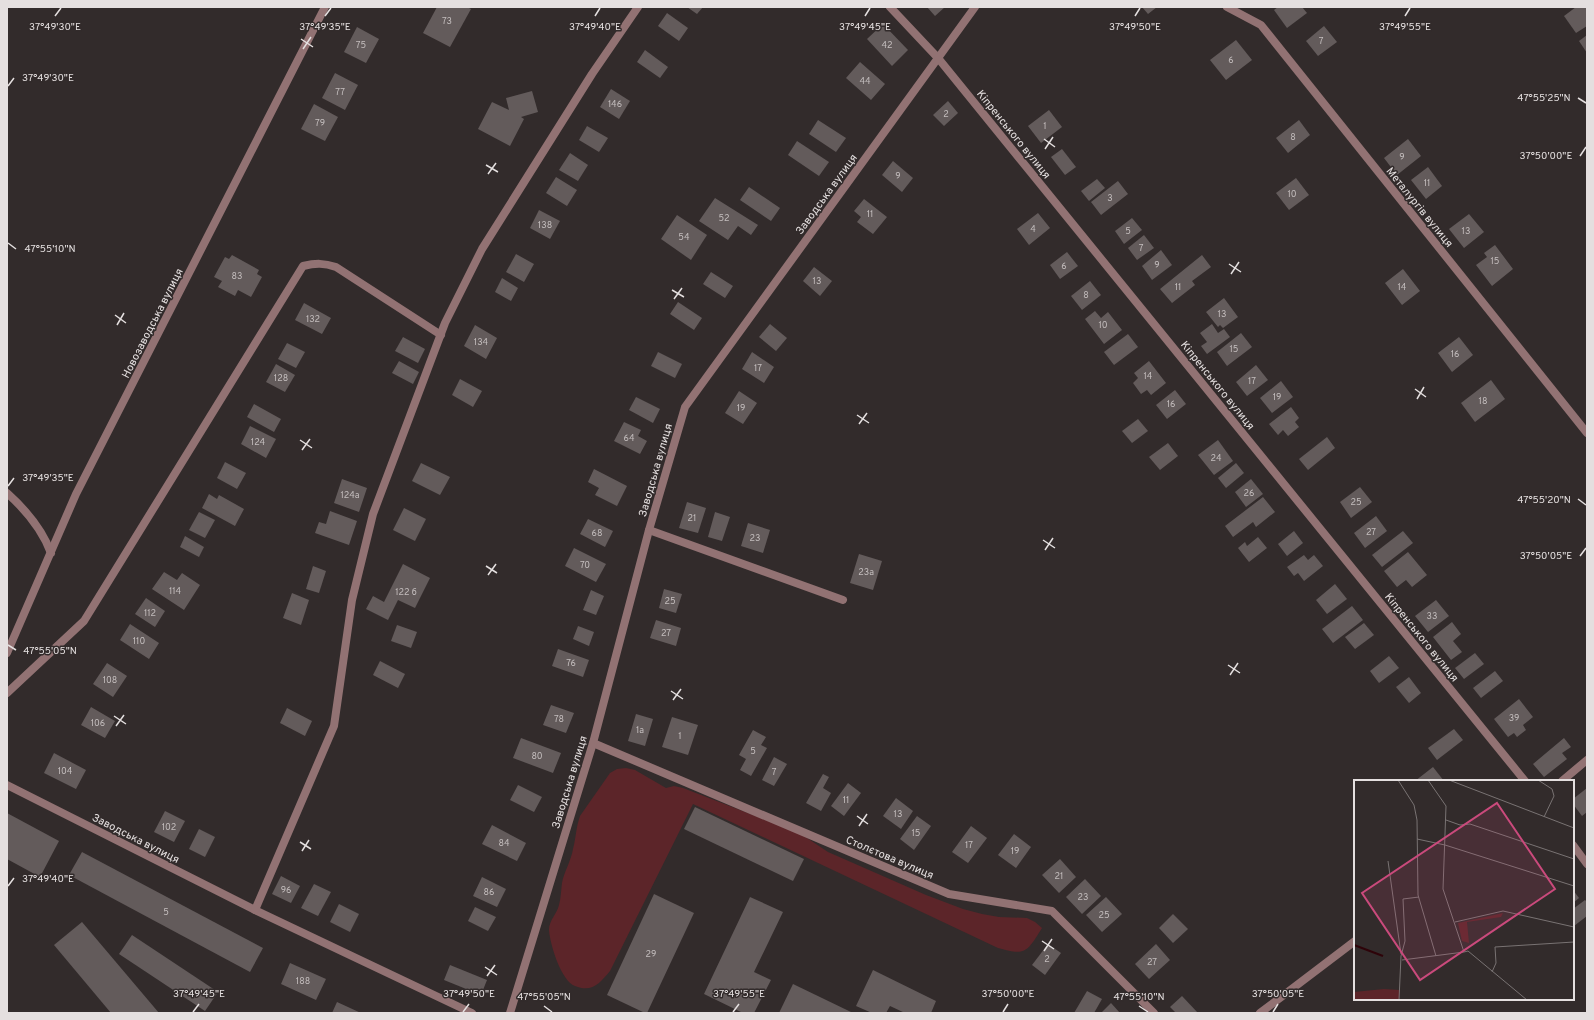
<svg xmlns="http://www.w3.org/2000/svg" width="1594" height="1020" viewBox="0 0 1594 1020" font-family="Overpass,sans-serif">
  <rect width="100%" height="100%" fill="#322b2b"/>
  <path fill="#5c2529" d="M626 768 635 770 666 788 674 786 683 788 779 825 804 836 828 852 926 895 963 909 982 914 999 917 1027 918 1035 922 1042 928C1027 952 1026 956 998 948L693 804 610 971C600 983 592 993 575 986 561 981 550 944 549 930 549 920 557 914 559 905 561 898 561 890 562 883 564 872 571 861 573 849 576 838 576 827 580 816L610 773 617 769Z"/>
  <g fill="#635b5b">
    <path d="M437 7H467L471 9 450 47 423 33Z"/>
    <path d="M687 7H703L697 14Z"/>
    <path d="M927 7H945L935 16Z"/>
    <path d="M1142 7H1157L1148 14Z"/>
    <path d="M1278 7H1302L1307 13 1287 28 1274 10Z"/>
    <path d="M1576 7H1587V26L1576 33 1564 16Z"/>
    <path d="M667 13 688 28 679 41 658 26Z"/>
    <path d="M883 24 908 50 892 66 867 39Z"/>
    <path d="M1324 26 1337 42 1318 56 1306 41Z"/>
    <path d="M357 27 379 39 366 63 344 52Z"/>
    <path d="M1587 35V53L1579 41Z"/>
    <path d="M1236 40 1252 60 1226 80 1210 60Z"/>
    <path d="M645 50 668 67 660 78 637 62Z"/>
    <path d="M860 62 885 84 871 100 846 78Z"/>
    <path d="M335 73 358 85 345 110 322 98Z"/>
    <path d="M611 89 630 101 619 119 600 107Z"/>
    <path d="M532 91 538 112 521 117 524 119 510 146 478 129 492 102 509 110 506 98Z"/>
    <path d="M948 101 958 113 944 126 933 115Z"/>
    <path d="M314 104 338 117 325 141 301 129Z"/>
    <path d="M1049 110 1062 127 1041 143 1028 126Z"/>
    <path d="M818 120 846 138 836 152 809 134Z"/>
    <path d="M1299 120 1310 135 1288 153 1276 138Z"/>
    <path d="M587 126 608 138 599 152 579 140Z"/>
    <path d="M1408 139 1421 156 1397 175 1384 158Z"/>
    <path d="M797 141 829 162 819 176 788 155Z"/>
    <path d="M1062 149 1076 167 1065 175 1051 157Z"/>
    <path d="M570 153 588 165 578 181 559 170Z"/>
    <path d="M893 161 913 178 902 192 882 175Z"/>
    <path d="M1428 167 1442 186 1426 199 1411 180Z"/>
    <path d="M556 177 577 190 567 206 546 193Z"/>
    <path d="M1296 178 1309 195 1289 210 1276 193Z"/>
    <path d="M1097 179 1105 188 1089 201 1081 191Z"/>
    <path d="M1118 181 1128 194 1101 215 1091 202Z"/>
    <path d="M749 187 780 208 771 221 740 200Z"/>
    <path d="M715 198 758 225 751 235 738 226 728 240 699 221Z"/>
    <path d="M864 199 887 217 873 234 857 222 861 217 854 211Z"/>
    <path d="M539 210 560 221 550 239 530 228Z"/>
    <path d="M1038 213 1050 228 1029 245 1017 229Z"/>
    <path d="M1469 214 1484 232 1464 248 1449 229Z"/>
    <path d="M677 215 707 235 691 260 661 239Z"/>
    <path d="M1132 218 1142 230 1124 244 1115 231Z"/>
    <path d="M1144 235 1154 248 1137 260 1128 248Z"/>
    <path d="M1495 245 1513 269 1492 286 1476 265 1487 257 1484 253Z"/>
    <path d="M1161 250 1172 265 1152 280 1142 266Z"/>
    <path d="M1067 252 1078 266 1060 279 1050 265Z"/>
    <path d="M516 254 534 264 524 282 506 272Z"/>
    <path d="M232 255 259 270 257 274 262 277 251 297 238 290 235 296 218 287 222 281 214 277 225 257 229 259Z"/>
    <path d="M1202 255 1211 267 1192 281 1195 285 1172 303 1160 289Z"/>
    <path d="M814 267 832 281 820 296 803 281Z"/>
    <path d="M1403 269 1420 291 1402 305 1385 283Z"/>
    <path d="M711 272 733 286 725 298 703 284Z"/>
    <path d="M502 278 518 288 511 301 495 292Z"/>
    <path d="M1090 281 1101 295 1082 310 1071 296Z"/>
    <path d="M1224 298 1238 317 1223 328 1220 325 1218 327 1206 312Z"/>
    <path d="M678 302 702 318 694 330 670 314Z"/>
    <path d="M304 303 331 318 322 334 295 320Z"/>
    <path d="M1095 311 1101 318 1108 312 1122 330 1104 344 1085 319Z"/>
    <path d="M770 324 787 338 776 351 759 337Z"/>
    <path d="M1212 324 1218 333 1224 329 1230 337 1207 354 1201 346 1207 342 1200 333Z"/>
    <path d="M475 325 497 338 486 359 464 346Z"/>
    <path d="M1241 333 1252 347 1227 366 1217 352Z"/>
    <path d="M1128 334 1138 347 1114 365 1104 352Z"/>
    <path d="M403 337 425 349 418 363 395 351Z"/>
    <path d="M1459 337 1473 355 1452 372 1438 353Z"/>
    <path d="M287 343 305 352 296 368 278 359Z"/>
    <path d="M658 352 682 364 675 378 651 366Z"/>
    <path d="M752 352 774 367 764 383 742 369Z"/>
    <path d="M399 361 419 372 413 384 392 373Z"/>
    <path d="M1149 361 1166 383 1151 395 1147 390 1141 394 1133 383 1138 378 1134 373Z"/>
    <path d="M276 364 295 375 285 392 266 382Z"/>
    <path d="M1256 365 1268 380 1247 396 1236 382Z"/>
    <path d="M460 379 482 391 473 407 452 395Z"/>
    <path d="M1491 380 1505 399 1475 422 1461 403Z"/>
    <path d="M1281 381 1293 397 1272 413 1260 398Z"/>
    <path d="M1175 390 1186 404 1167 419 1156 405Z"/>
    <path d="M739 391 757 403 743 424 725 413Z"/>
    <path d="M636 397 660 409 653 423 629 410Z"/>
    <path d="M254 404 281 419 274 432 247 417Z"/>
    <path d="M1291 407 1299 418 1295 422 1299 427 1288 436 1283 430 1278 435 1269 424Z"/>
    <path d="M1138 419 1148 431 1132 443 1122 431Z"/>
    <path d="M624 422 641 430 638 436 647 441 640 454 614 441Z"/>
    <path d="M250 426 276 439 266 458 241 444Z"/>
    <path d="M1327 437 1335 448 1308 470 1299 459Z"/>
    <path d="M1218 440 1233 461 1214 475 1198 455Z"/>
    <path d="M1168 443 1178 456 1160 470 1149 457Z"/>
    <path d="M225 462 246 473 237 489 217 478Z"/>
    <path d="M421 463 450 477 440 495 412 481Z"/>
    <path d="M1236 463 1244 473 1226 488 1218 478Z"/>
    <path d="M594 469 627 486 617 506 595 495 599 488 588 482Z"/>
    <path d="M342 479 367 488 359 512 334 503Z"/>
    <path d="M1251 479 1263 494 1246 507 1235 492Z"/>
    <path d="M1360 487 1372 502 1351 518 1340 502Z"/>
    <path d="M209 494 217 499 219 495 244 509 235 526 202 508Z"/>
    <path d="M1263 497 1275 512 1256 527 1253 522 1233 537 1225 526Z"/>
    <path d="M687 502 706 508 698 533 679 528Z"/>
    <path d="M404 508 426 519 415 541 393 530Z"/>
    <path d="M330 511 357 521 349 545 315 533 319 522 326 524Z"/>
    <path d="M199 512 215 520 205 538 189 530Z"/>
    <path d="M715 512 730 517 722 541 708 537Z"/>
    <path d="M1376 516 1387 531 1365 548 1354 533Z"/>
    <path d="M588 519 613 531 605 547 580 534Z"/>
    <path d="M748 523 770 530 763 553 741 546Z"/>
    <path d="M1294 531 1303 543 1287 556 1278 544Z"/>
    <path d="M1403 531 1413 543 1382 567 1372 555Z"/>
    <path d="M185 536 204 547 199 557 180 547Z"/>
    <path d="M1258 537 1267 548 1249 562 1238 548 1245 542 1247 546Z"/>
    <path d="M574 548 606 564 596 582 565 566Z"/>
    <path d="M1408 552 1427 575 1412 587 1406 580 1397 587 1384 571Z"/>
    <path d="M859 554 882 561 873 590 850 583Z"/>
    <path d="M1304 555 1308 560 1314 555 1323 566 1304 581 1298 573 1294 576 1287 567Z"/>
    <path d="M403 564 430 578 415 608 398 600 388 620 366 609 373 596 384 602Z"/>
    <path d="M313 566 326 571 319 593 306 589Z"/>
    <path d="M164 572 177 580 182 573 200 585 184 610 152 589Z"/>
    <path d="M1335 584 1347 599 1327 614 1316 600Z"/>
    <path d="M664 589 682 594 676 613 659 608Z"/>
    <path d="M591 590 604 596 596 615 583 610Z"/>
    <path d="M292 593 309 600 301 625 283 618Z"/>
    <path d="M146 598 165 611 155 627 135 614Z"/>
    <path d="M1436 600 1449 616 1428 632 1415 616Z"/>
    <path d="M1352 606 1363 620 1333 643 1322 629Z"/>
    <path d="M656 620 681 628 676 646 650 638Z"/>
    <path d="M1452 622 1461 634 1453 641 1462 652 1451 660 1433 637Z"/>
    <path d="M1364 623 1374 635 1355 649 1345 637Z"/>
    <path d="M130 624 159 643 149 659 120 640Z"/>
    <path d="M397 625 417 632 411 648 391 641Z"/>
    <path d="M578 626 594 632 589 646 573 639Z"/>
    <path d="M558 649 589 660 583 677 552 666Z"/>
    <path d="M1475 653 1484 664 1464 679 1455 668Z"/>
    <path d="M1389 656 1399 668 1379 683 1370 671Z"/>
    <path d="M380 661 405 674 398 688 373 675Z"/>
    <path d="M107 663 127 676 113 697 93 684Z"/>
    <path d="M1495 671 1503 681 1481 698 1473 688Z"/>
    <path d="M1409 677 1421 693 1409 703 1396 687Z"/>
    <path d="M1519 699 1533 717 1523 725 1526 730 1517 737 1514 733 1508 737 1494 719Z"/>
    <path d="M551 705 574 713 566 733 543 725Z"/>
    <path d="M91 707 115 721 105 738 81 725Z"/>
    <path d="M287 708 312 721 305 736 280 723Z"/>
    <path d="M636 714 653 719 645 746 628 741Z"/>
    <path d="M672 717 698 725 688 755 662 747Z"/>
    <path d="M1454 729 1463 740 1437 760 1428 748Z"/>
    <path d="M753 730 766 737 761 745 767 748 751 776 740 770 746 759 739 755Z"/>
    <path d="M521 738 561 753 553 773 513 758Z"/>
    <path d="M1564 738 1571 747 1562 753 1567 759 1544 777 1533 764Z"/>
    <path d="M54 753 86 770 76 789 44 773Z"/>
    <path d="M774 757 787 764 774 786 762 780Z"/>
    <path d="M1433 767 1444 781H1415Z"/>
    <path d="M823 774 829 777 823 788 831 793 821 811 806 803Z"/>
    <path d="M848 783 861 793 844 816 831 806Z"/>
    <path d="M518 785 542 797 534 812 510 800Z"/>
    <path d="M1587 788V812L1582 816 1573 804V799Z"/>
    <path d="M896 798 913 811 901 829 883 816Z"/>
    <path d="M695 807 804 859 793 881 684 829Z"/>
    <path d="M165 811 185 821 174 842 154 832Z"/>
    <path d="M7 813 59 841 40 877 7 859Z"/>
    <path d="M917 816 931 826 914 850 900 839Z"/>
    <path d="M492 825 526 843 517 861 482 844Z"/>
    <path d="M971 826 987 838 968 863 952 852Z"/>
    <path d="M199 829 215 837 205 857 189 849Z"/>
    <path d="M1014 834 1031 847 1016 868 998 855Z"/>
    <path d="M82 852 263 948 250 972 69 875Z"/>
    <path d="M1060 859 1076 877 1059 893 1042 875Z"/>
    <path d="M281 876 300 886 291 903 272 894Z"/>
    <path d="M482 877 506 889 497 907 473 896Z"/>
    <path d="M1085 879 1101 896 1082 914 1066 897Z"/>
    <path d="M314 884 331 892 318 916 301 908Z"/>
    <path d="M1573 890 1579 898 1573 903Z"/>
    <path d="M654 894 694 913 647 1013H645L607 995Z"/>
    <path d="M750 897 783 912 754 972 771 980 754 1013H743L704 994Z"/>
    <path d="M1106 897 1122 914 1102 932 1086 915Z"/>
    <path d="M1585 900 1587 902V916L1574 926 1573 909Z"/>
    <path d="M339 904 359 914 350 932 330 922Z"/>
    <path d="M475 907 496 917 488 931 468 921Z"/>
    <path d="M1173 914 1188 929 1173 943 1159 928Z"/>
    <path d="M82 922 159 1013H111L54 945Z"/>
    <path d="M132 935 218 992 205 1011 119 954Z"/>
    <path d="M1048 944 1061 953 1045 975 1032 965Z"/>
    <path d="M1156 944 1170 960 1149 979 1135 964Z"/>
    <path d="M290 963 326 979 316 1000 281 984Z"/>
    <path d="M450 965 487 980 481 995 444 980Z"/>
    <path d="M873 970 936 1001 931 1013H905L890 1006 886 1013H872L856 1006Z"/>
    <path d="M793 984 851 1012 850 1013H779Z"/>
    <path d="M1087 991 1102 999 1094 1013H1074Z"/>
    <path d="M1182 996 1198 1013H1176L1170 1007Z"/>
    <path d="M337 1002 361 1013H332Z"/>
    <path d="M1111 1003 1120 1013H1101Z"/>
  </g>
  <g fill="none" stroke-linecap="round" stroke-linejoin="round">
    <g stroke="#927273" stroke-width="8">
      <path d="M7 493C26 510 42 529 51 553"/>
      <path d="M649 530 843 600"/>
      <path d="M1562 781 1587 760"/>
      <path d="M1260 1013 1355 941"/>
    </g>
    <g stroke="#927273" stroke-width="8">
      <path d="M890 7 938 58 1525 781"/>
      <path d="M1227 7 1261 25 1587 433"/>
      <path d="M7 653 76 494 325 7"/>
      <path d="M7 693 84 621 303 266C316 263 324 263 336 267L441 335"/>
      <path d="M593 743 949 894 1052 911 1154 1013"/>
      <path d="M7 785 255 910 472 1013"/>
      <path d="M1573 845 1587 864"/>
      <path d="M255 910 334 726 352 600 373 514 445 323 482 249 592 74 638 7"/>
      <path d="M510 1013 593 743 649 530 685 407 975 7"/>
    </g>
  </g>
  <path fill="none" stroke="#e4dfdf" stroke-width="1.5" d="M55 16 61 8M325 16 331 8M595 16 600 8M865 16 870 8M1135 16 1140 8M1405 16 1410 8M301 39 313 47M303 49 311 37M8 86 14 78M1578 98 1586 103M1044 139 1055 147M1045 149 1053 137M1580 156 1586 147M486 165 498 172M488 174 496 163M8 243 16 249M1229 264 1241 272M1231 274 1239 262M672 290 684 297M674 299 682 288M115 315 126 323M117 325 124 313M1415 389 1426 397M1417 399 1424 387M857 415 869 423M859 424 867 413M300 440 312 448M302 450 310 439M8 486 14 478M1578 499 1586 505M1043 540 1055 548M1045 550 1053 538M1580 556 1586 548M486 566 497 573M488 575 496 564M8 645 16 650M1228 665 1240 673M1230 675 1238 663M671 691 683 699M673 700 681 689M114 716 126 724M116 726 124 715M857 816 868 824M859 826 867 814M300 842 311 849M302 851 309 840M8 886 14 878M1042 941 1054 949M1044 951 1052 939M485 967 497 975M487 976 495 965M544 1006 552 1012M1139 1006 1148 1012M193 1012 199 1004M463 1012 469 1004M733 1012 739 1004M1003 1012 1008 1004M1273 1012 1278 1004"/>
  <g text-anchor="middle" stroke-width="3" stroke-linejoin="round" paint-order="stroke">
    <g font-size="9" fill="#c4bebe">
      <text x="447" y="24">73</text>
      <text x="1321" y="44">7</text>
      <text x="361" y="48">75</text>
      <text x="887" y="48">42</text>
      <text x="1231" y="63">6</text>
      <text x="865" y="84">44</text>
      <text x="340" y="95">77</text>
      <text x="615" y="107">146</text>
      <text x="946" y="117">2</text>
      <text x="320" y="126">79</text>
      <text x="1045" y="129">1</text>
      <text x="1293" y="140">8</text>
      <text x="1402" y="160">9</text>
      <text x="898" y="179">9</text>
      <text x="1427" y="186">11</text>
      <text x="1292" y="197">10</text>
      <text x="1110" y="201">3</text>
      <text x="870" y="217">11</text>
      <text x="724" y="221">52</text>
      <text x="545" y="228">138</text>
      <text x="1033" y="232">4</text>
      <text x="1128" y="234">5</text>
      <text x="1466" y="234">13</text>
      <text x="684" y="240">54</text>
      <text x="1141" y="251">7</text>
      <text x="1495" y="264">15</text>
      <text x="1157" y="268">9</text>
      <text x="1064" y="269">6</text>
      <text x="237" y="279">83</text>
      <text x="817" y="284">13</text>
      <text x="1178" y="290">11</text>
      <text x="1402" y="290">14</text>
      <text x="1086" y="298">8</text>
      <text x="1222" y="317">13</text>
      <text x="313" y="322">132</text>
      <text x="1103" y="328">10</text>
      <text x="481" y="345">134</text>
      <text x="1234" y="352">15</text>
      <text x="1455" y="357">16</text>
      <text x="758" y="371">17</text>
      <text x="1148" y="379">14</text>
      <text x="281" y="381">128</text>
      <text x="1252" y="384">17</text>
      <text x="1277" y="400">19</text>
      <text x="1483" y="404">18</text>
      <text x="1171" y="407">16</text>
      <text x="741" y="411">19</text>
      <text x="629" y="441">64</text>
      <text x="258" y="445">124</text>
      <text x="1216" y="461">24</text>
      <text x="1249" y="496">26</text>
      <text x="350" y="498">124а</text>
      <text x="1356" y="505">25</text>
      <text x="692" y="521">21</text>
      <text x="1371" y="535">27</text>
      <text x="597" y="536">68</text>
      <text x="755" y="541">23</text>
      <text x="585" y="568">70</text>
      <text x="866" y="575">23а</text>
      <text x="175" y="594">114</text>
      <text x="406" y="595">122 б</text>
      <text x="670" y="604">25</text>
      <text x="150" y="616">112</text>
      <text x="1432" y="619">33</text>
      <text x="666" y="636">27</text>
      <text x="139" y="644">110</text>
      <text x="571" y="666">76</text>
      <text x="110" y="683">108</text>
      <text x="1514" y="721">39</text>
      <text x="559" y="722">78</text>
      <text x="98" y="726">106</text>
      <text x="640" y="733">1а</text>
      <text x="680" y="739">1</text>
      <text x="753" y="754">5</text>
      <text x="537" y="759">80</text>
      <text x="65" y="774">104</text>
      <text x="774" y="775">7</text>
      <text x="846" y="803">11</text>
      <text x="898" y="817">13</text>
      <text x="169" y="830">102</text>
      <text x="916" y="836">15</text>
      <text x="504" y="846">84</text>
      <text x="969" y="848">17</text>
      <text x="1015" y="854">19</text>
      <text x="1059" y="879">21</text>
      <text x="286" y="893">96</text>
      <text x="489" y="895">86</text>
      <text x="1083" y="900">23</text>
      <text x="166" y="915">5</text>
      <text x="1104" y="918">25</text>
      <text x="651" y="957">29</text>
      <text x="1047" y="962">2</text>
      <text x="1152" y="965">27</text>
      <text x="303" y="984">188</text>
    </g>
    <g font-size="11" fill="#e4dfdf" stroke="#322b2b">
      <text transform="translate(1014 134) rotate(51)" y="4">Кіпренського вулиця</text>
      <text transform="translate(826 194) rotate(-54)" y="4">Заводська вулиця</text>
      <text transform="translate(1420 207) rotate(51)" y="4">Металургів вулиця</text>
      <text transform="translate(152 323) rotate(-63)" y="4">Новозаводська вулиця</text>
      <text transform="translate(1218 385) rotate(51)" y="4">Кіпренського вулиця</text>
      <text transform="translate(655 470) rotate(-74)" y="4">Заводська вулиця</text>
      <text transform="translate(1422 637) rotate(51)" y="4">Кіпренського вулиця</text>
      <text transform="translate(569 782) rotate(-73)" y="4">Заводська вулиця</text>
      <text transform="translate(136 838) rotate(27)" y="4">Заводська вулиця</text>
      <text transform="translate(890 857) rotate(23)" y="4">Столєтова вулиця</text>
    </g>
  </g>
  <g transform="translate(1354 780)">
    <rect width="220" height="220" fill="#322b2b"/>
    <path d="M149 133 147 137 113 142 115 163 108 161 104 143ZM30 209 46 210 45 220H0V212Z" fill="#5c2529"/>
    <path fill="none" stroke="#2e0309" stroke-width="2" d="M0 165 29 176"/>
    <path fill="none" stroke="#797373" stroke-width="1" d="M44 0 60 25 63 40 64 115 82 176M74 0 92 26 89 109 110 172 114 171 173 220M95 0 220 48M184 0 198 9 200 16 190 37M92 40 106 45 116 44 220 79M63 59 91 65 220 106M34 81 47 174M101 142 149 131 220 147M48 180 110 172M138 192 142 183 141 167 220 162M45 220 47 176 51 161 49 119 65 117"/>
    <path fill="#ca4a7c" fill-opacity="0.15" stroke="#ca4a7c" stroke-width="2" d="M143 23 201 109 66 200 8 113Z"/>
    <rect width="220" height="220" fill="none" stroke="#e4dfdf" stroke-width="2"/>
  </g>
  <g font-size="10" text-anchor="middle" fill="#e4dfdf" stroke="#322b2b" stroke-width="3" stroke-linejoin="round" paint-order="stroke">
    <text x="55" y="30">37°49'30"E</text>
    <text x="595" y="30">37°49'40"E</text>
    <text x="865" y="30">37°49'45"E</text>
    <text x="1135" y="30">37°49'50"E</text>
    <text x="1405" y="30">37°49'55"E</text>
    <text x="325" y="30">37°49'35"E</text>
    <text x="48" y="81">37°49'30"E</text>
    <text x="1544" y="101">47°55'25"N</text>
    <text x="1546" y="159">37°50'00"E</text>
    <text x="50" y="252">47°55'10"N</text>
    <text x="48" y="481">37°49'35"E</text>
    <text x="1544" y="503">47°55'20"N</text>
    <text x="1546" y="559">37°50'05"E</text>
    <text x="50" y="654">47°55'05"N</text>
    <text x="48" y="882">37°49'40"E</text>
    <text x="199" y="997">37°49'45"E</text>
    <text x="469" y="997">37°49'50"E</text>
    <text x="739" y="997">37°49'55"E</text>
    <text x="1008" y="997">37°50'00"E</text>
    <text x="1278" y="997">37°50'05"E</text>
    <text x="544" y="1000">47°55'05"N</text>
    <text x="1139" y="1000">47°55'10"N</text>
  </g>
  <rect width="1594" height="1020" fill="none" stroke="#e4dfdf" stroke-width="16"/>
</svg>
